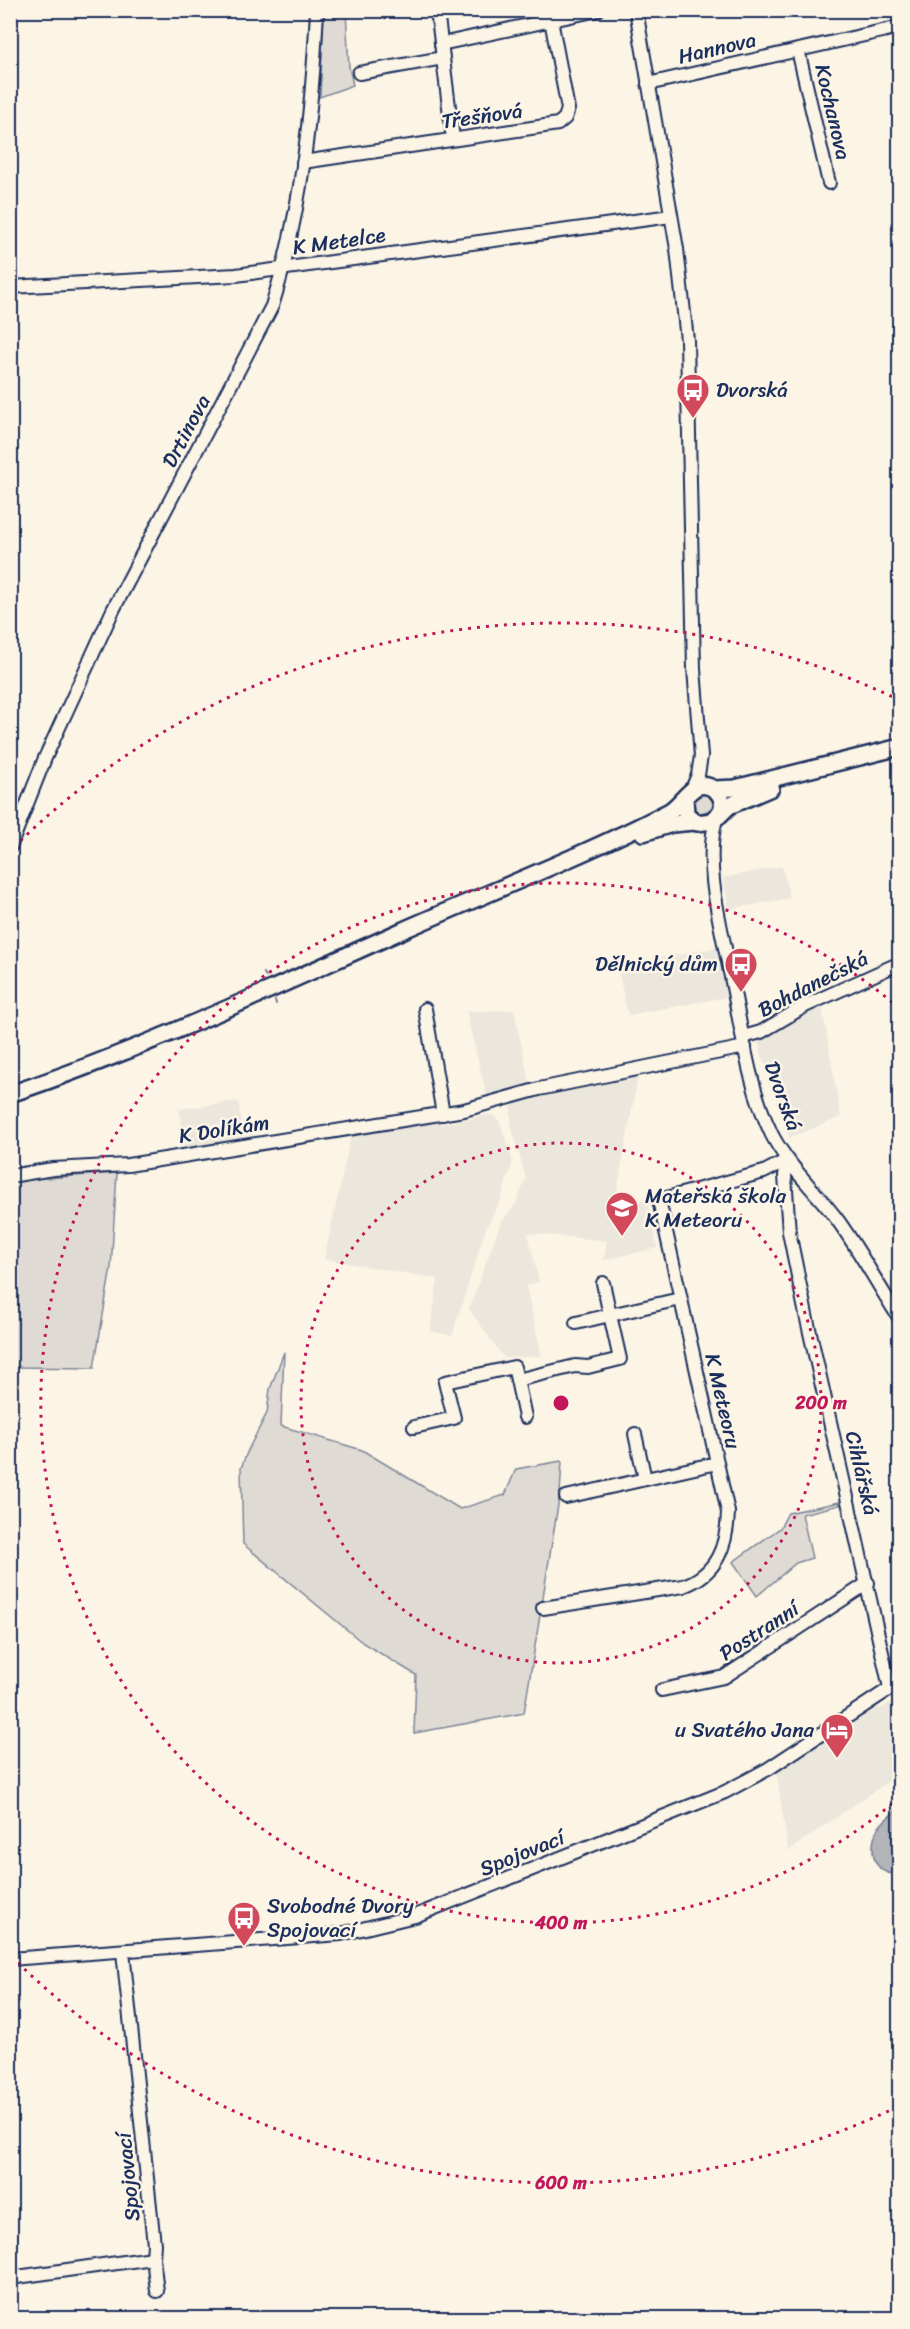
<svg xmlns="http://www.w3.org/2000/svg" width="910" height="2329" viewBox="0 0 910 2329" font-family="Sriracha,sans-serif">
  <rect width="100%" height="100%" fill="#fcf5e5"/>
  <filter id="ink" filterUnits="userSpaceOnUse"><feTurbulence type="fractalNoise" baseFrequency=".0167" numOctaves="2"/><feDisplacementMap in="SourceGraphic" scale="12" xChannelSelector="R" yChannelSelector="G"/><feConvolveMatrix kernelMatrix="1 2 1 2 8 2 1 2 1" color-interpolation-filters="sRGB"/></filter>
  <g filter="url(#ink)">
    <g fill="#ece7dc">
      <path d="M782 866 790 898 729 909 723 878Z"/>
      <path d="M718 947 727 997 628 1015 617 966Z"/>
      <path d="M822 1006 841 1117 789 1138 757 1039 779 1025Z"/>
      <path d="M514 1010 530 1085 487 1097 466 1011Z"/>
      <path d="M638 1077 614 1207 646 1199 657 1248 604 1260 607 1241 528 1233 539 1282 526 1286 542 1356 504 1358 469 1309 500 1224 515 1205 526 1179 511 1124V1108L518 1099Z"/>
      <path d="M238 1101 244 1139 186 1151 179 1109Z"/>
      <path d="M487 1115 495 1116 500 1122 513 1162 500 1201 486 1228 452 1336 430 1331 438 1279 324 1259 352 1131 438 1117 441 1124Z"/>
      <path d="M892 1701 899 1734V1774L788 1851 776 1769 875 1705 881 1709Z"/>
    </g>
    <g fill="#dfdbd4" stroke="#7d8599" stroke-width="1.5">
      <path d="M324 11H346L349 67 353 85 320 97Z"/>
      <path d="M704 791 714 797 715 808 696 815 693 812 692 798Z"/>
      <path d="M117 1173 111 1268 94 1368 11 1367V1183L40 1176 46 1178Z"/>
      <path d="M284 1352 281 1426 362 1450 460 1509 505 1495 516 1469 562 1461 560 1493 524 1713 414 1733 416 1675 363 1643 243 1544 241 1468 248 1450 267 1413 270 1389Z"/>
      <path d="M840 1502V1505L802 1514 812 1558 796 1563 757 1596 733 1562 780 1528 788 1513Z"/>
    </g>
    <path fill="#b2b4b8" stroke="#767f94" stroke-width="1.5" d="M897 1809H899V1873C873 1879 866 1844 880 1826 884 1820 892 1815 897 1809Z"/>
    <g fill="none" stroke-linecap="round" stroke-linejoin="round">
      <g stroke="#767f94" stroke-width="2">
        <path d="M264 973 266 977"/>
        <path d="M275 1000 276 1004"/>
      </g>
      <defs>
        <g id="minor">
          <path d="M437 10 453 139"/>
          <path d="M636 10 677 249 687 340 694 669 701 756 698 775 692 789"/>
          <path d="M441 44 598 10"/>
          <path d="M798 50 829 183"/>
          <path d="M359 73 443 58"/>
          <path d="M648 84 900 27"/>
          <path d="M303 162 558 124 565 118 568 109 551 20"/>
          <path d="M10 287 236 275 671 216"/>
          <path d="M716 819C703 867 722 929 731 977 742 1030 748 1086 772 1135 789 1168 818 1193 839 1222 861 1253 879 1287 900 1319"/>
          <path d="M10 847 45 758 113 610 272 306C302 211 312 110 317 10"/>
          <path d="M425 1009 443 1114"/>
          <path d="M743 1037 761 1032 805 1006 900 963"/>
          <path d="M787 1160 785 1176 789 1232 806 1315 890 1688"/>
          <path d="M10 1176 53 1169 128 1165 464 1110 539 1089 745 1047"/>
          <path d="M576 1323 610 1315 603 1283"/>
          <path d="M525 1417 517 1380 575 1366 588 1367 620 1359 610 1315 680 1299"/>
          <path d="M414 1427 454 1418 445 1382 514 1367 517 1380"/>
          <path d="M635 1434 645 1479"/>
          <path d="M566 1497 717 1463"/>
          <path d="M543 1608 683 1586C717 1574 727 1546 728 1512L659 1200 764 1172 787 1160"/>
          <path d="M662 1690 724 1677 868 1583"/>
          <path d="M123 1952 154 2244 153 2258 157 2291"/>
          <path d="M10 1959 341 1934 415 1916 725 1792 768 1769 900 1682"/>
          <path d="M10 2278 153 2258"/>
        </g>
        <g id="major">
          <path d="M714 789 735 788 900 747"/>
          <path d="M719 816 729 806 771 788"/>
          <path d="M643 833 672 824 694 822"/>
          <path d="M10 1094C144 1049 271 989 399 932 489 892 581 857 668 812 684 804 694 774 715 790 722 795 723 802 722 810L712 821 697 823 686 814 685 798"/>
        </g>
      </defs>
      <use href="#minor" stroke="#1b2f5e" stroke-width="16"/>
      <use href="#major" stroke="#1b2f5e" stroke-width="20"/>
      <use href="#minor" stroke="#fcf5e5" stroke-width="12"/>
      <use href="#major" stroke="#fcf5e5" stroke-width="15"/>
    </g>
  </g>
  <g fill="none" stroke="#c2185b" stroke-width="3" stroke-dasharray="3 6">
    <circle cx="561" cy="1403" r="260"/>
    <path d="M899 1798A520 520 0 1 1 899 1008"/>
    <path d="M897 2107A780 780 0 0 1 14 1959M14 847A780 780 0 0 1 897 699"/>
  </g>
  <defs>
    <symbol id="bus-pin" viewBox="-11 -11 22 30"><path d="M0 17L-7.5 6A9.5 9.5 0 1 1 7.5 6Z" fill="#d1495b" stroke="#fcf5e5"/><path d="M-5-6H5V4H4V6H2V4H-2V6H-4V4H-5ZM-3.5-4V0h7V-4ZM-3.5 1.2v1.5H-2V1.2ZM2 1.2v1.5H3.5V1.2Z" fill="#fff"/></symbol>
    <symbol id="school-pin" viewBox="-11 -11 22 30"><path d="M0 17L-7.5 6A9.5 9.5 0 1 1 7.5 6Z" fill="#d1495b" stroke="#fcf5e5"/><path d="M0-5L7-2L0 1L-7-2ZM-4 1L0 2.5L4 1V4Q0 6-4 4Z" fill="#fff"/></symbol>
    <symbol id="hotel-pin" viewBox="-11 -11 22 30"><path d="M0 17L-7.5 6A9.5 9.5 0 1 1 7.5 6Z" fill="#d1495b" stroke="#fcf5e5"/><path d="M-6-4.5h1.5V1H6V5H4.5V3h-9V5H-6ZM-4 0a1.8 1.8 0 1 1 3.6 0ZM.5 0V-2.5h3Q6-2.5 6 0Z" fill="#fff"/></symbol>
  </defs>
  <g fill-rule="evenodd">
    <use href="#bus-pin" x="674" y="371" width="38" height="52"/>
    <use href="#bus-pin" x="722" y="945" width="38" height="52"/>
    <use href="#school-pin" x="603" y="1189" width="38" height="52"/>
    <use href="#hotel-pin" x="818" y="1711" width="38" height="52"/>
    <use href="#bus-pin" x="225" y="1899" width="38" height="52"/>
  </g>
  <g text-anchor="middle" stroke-width="5" stroke-linejoin="round" paint-order="stroke">
    <g font-size="21" fill="#1b2f5e" stroke="#fcf5e5">
      <text transform="translate(717 48) rotate(-13)" y="7">Hannova</text>
      <text transform="translate(833 112) rotate(77)" y="7">Kochanova</text>
      <text transform="translate(482 116) rotate(-8)" y="7">Třešňová</text>
      <text transform="translate(339 241) rotate(-8)" y="7">K Metelce</text>
      <text transform="translate(186 431) rotate(-62)" y="7">Drtinova</text>
      <text transform="translate(813 984) rotate(-27)" y="7">Bohdanečská</text>
      <text transform="translate(783 1096) rotate(70)" y="7">Dvorská</text>
      <text transform="translate(224 1129) rotate(-9)" y="7">K Dolíkám</text>
      <text transform="translate(723 1401) rotate(77)" y="7">K Meteoru</text>
      <text transform="translate(862 1473) rotate(77)" y="7">Cihlářská</text>
      <text transform="translate(759 1631) rotate(-33)" y="7">Postranní</text>
      <text transform="translate(522 1853) rotate(-22)" y="7">Spojovací</text>
      <text transform="translate(128 2177) rotate(-96)" y="7">Spojovací</text>
    </g>
    <g font-size="21" fill="#1b2f5e" stroke="#fcf5e5" text-anchor="start">
      <text x="716" y="397">Dvorská</text>
      <text x="718" y="971" text-anchor="end">Dělnický dům</text>
      <text x="645" y="1203">Mateřská škola<tspan x="645" dy="24">K Meteoru</tspan></text>
      <text x="814" y="1737" text-anchor="end">u Svatého Jana</text>
      <text x="267" y="1913">Svobodné Dvory<tspan x="267" dy="24">Spojovací</tspan></text>
    </g>
  </g>
  <circle cx="561" cy="1403" r="9" fill="#c2185b" stroke="#fcf5e5" stroke-width="3"/>
  <g font-size="18" text-anchor="middle" font-weight="bold" fill="#c2185b" stroke="#fcf5e5" stroke-width="5" stroke-linejoin="round" paint-order="stroke">
    <text x="821" y="1409">200 m</text>
    <text x="561" y="1929">400 m</text>
    <text x="561" y="2189">600 m</text>
  </g>
  <rect width="910" height="2329" fill="none" stroke="#fcf5e5" stroke-width="36"/>
  <rect x="18" y="18" width="874" height="2293" fill="none" stroke="#1b2f5e" stroke-width="2" filter="url(#ink)"/>
</svg>
